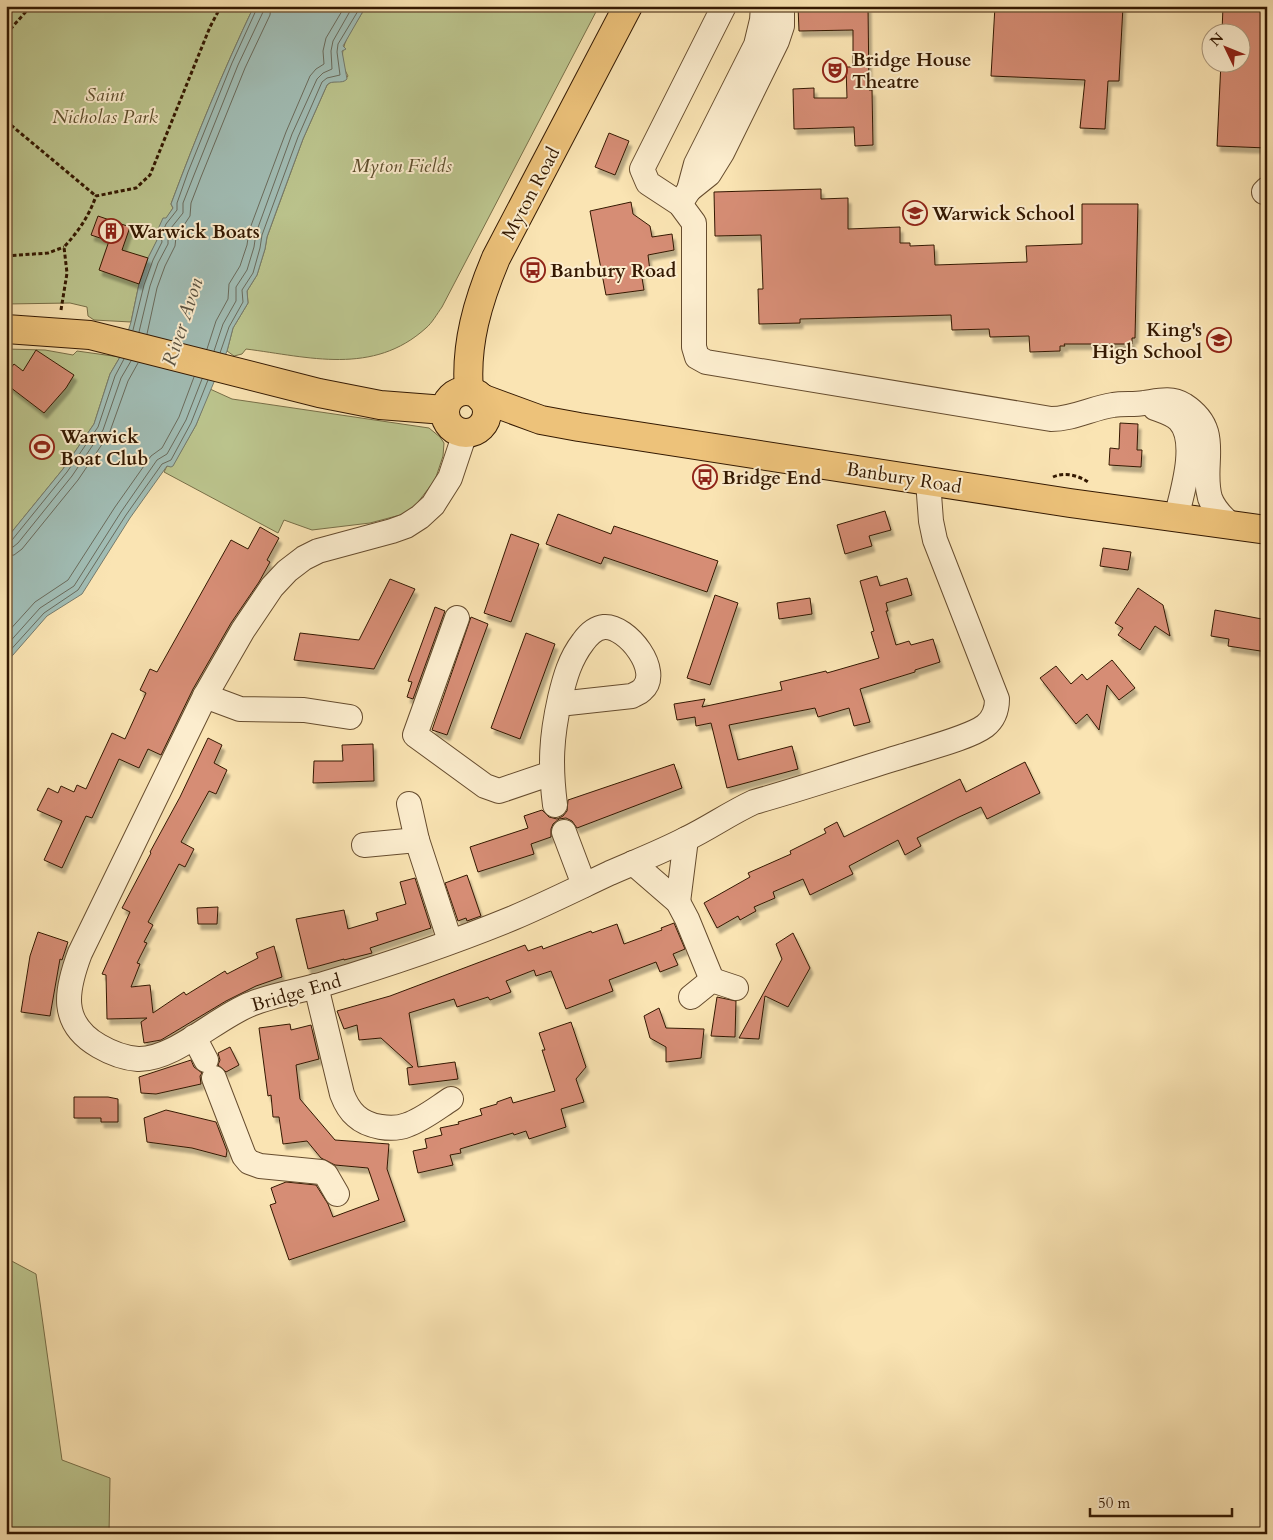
<svg xmlns="http://www.w3.org/2000/svg" width="1273" height="1540" viewBox="0 0 1273 1540" font-family="Cardo,serif">
  <defs>
    <filter id="shadow"><feDropShadow dx="3" dy="5.5" stdDeviation="1" flood-color="#0004"/></filter>
  </defs>
  <rect width="100%" height="100%" fill="#fae4b3"/>
  <filter id="stains"><feTurbulence type="fractalNoise" baseFrequency=".004" numOctaves="4"/><feColorMatrix values="0 0 0 0 .2 0 0 0 0 .09 0 0 0 0 .02 0 0 0 .5 -.17"/></filter>
  <radialGradient id="worn" r=".72"><stop offset=".6" stop-color="#630" stop-opacity="0"/><stop offset="1" stop-color="#630" stop-opacity=".3"/></radialGradient>
  <g fill="#bcc58e" stroke="#786f48">
    <path d="M6 6H254C223 71 196 137 171 204L173 208 154 238 158 239 148 258 139 284 131 322 94 320 88 316 87 307 70 303 6 304Z"/>
    <path d="M366 6H599L442 307C437 314 432 323 426 328 373 376 309 357 246 349L242 354 234 356 227 351 233 328 248 303 247 291 257 275 265 249 267 237 303 139 327 85 331 82 344 81 348 76C332 49 354 29 366 6Z"/>
    <path d="M6 349 45 350 73 355 77 351 120 357 110 374 94 424 63 469 6 539Z"/>
    <path d="M210 389 232 399 429 428 440 437 444 443 443 456 435 480 415 506 404 514 370 523 312 530 284 520 278 533 164 472 167 466 173 465 196 425Z"/>
    <path d="M6 1258 36 1274 62 1460 110 1478 109 1534H6Z"/>
  </g>
  <path fill="#a1bdb5" stroke="#757b6d" d="M254 6H366L343 46 346 49 342 51 347 79C342 85 332 79 327 85L303 139 276 212 267 237 265 249 257 275 247 291 248 303 233 328 227 351 196 425 173 466 171 467 167 466 130 518 82 594 47 616 6 663V539L63 469 94 424 110 374 120 357 131 322 139 284 148 258 157 240 154 238 163 218H166L173 208 171 204C196 137 223 71 254 6Z"/>
  <g fill="none" stroke-linecap="round" stroke-linejoin="round">
    <g stroke="#6a6b5c" stroke-width="1">
      <path d="M133 330 144 285 153 260 162 242 161 236 166 224 177 210V203L188 172 232 63 258 6"/>
      <path d="M139 332 150 286 158 263 168 244V236L171 228 183 213V203L194 175 238 65 263 12 264 6"/>
      <path d="M147 334 157 288 165 266 175 246 176 237 190 216 191 203 201 177 245 68 270 15 271 6"/>
      <path d="M207 349 216 321 228 299 229 284 240 266 247 245 249 231 286 132 310 76 316 69 324 64 323 51 326 38 345 6"/>
      <path d="M214 351 223 324 236 301V287L247 270 254 247 256 233 292 134 317 79 323 73 332 69 331 51 333 41 353 6"/>
      <path d="M220 353 229 327 243 302 242 290 253 273 260 248 262 235 298 137 322 82 327 78 340 75 337 52 338 44 361 6"/>
      <path d="M6 542 12 540 67 472 98 427 115 376 124 359"/>
      <path d="M6 548 13 547 18 543 72 476 103 430 121 378 131 361"/>
      <path d="M6 556 14 555 22 549 78 480 109 434 128 381 138 363"/>
      <path d="M6 634 35 602 68 580 115 507 151 456 162 448 179 417 194 377"/>
      <path d="M6 646 40 608 74 586 121 512 157 460 167 454 186 420 202 379"/>
      <path d="M6 655 44 613 78 590 126 515 162 464 171 460 191 423 208 380"/>
    </g>
  </g>
  <g fill="#d68d74" stroke="#341902" filter="url(#shadow)">
    <path d="M798 6H868L869 90H872L873 145 855 146 854 127 794 129 793 89 814 88V98H847L846 67H853V30L799 31Z"/>
    <path d="M995 6H1123L1119 81H1108L1105 129 1080 128 1085 80 991 76Z"/>
    <path d="M1223 6H1267V148L1217 146 1221 62H1240V32H1222Z"/>
    <path d="M609 133 629 141 615 175 595 167Z"/>
    <path d="M821 189V199L848 198V229L900 227V243H910V246L934 245 935 265 1027 262 1026 246 1082 244V204H1138L1135 338H1132V344H1064L1065 346H1060V351L1030 352 1029 336 990 337 989 329 952 330 951 315 800 319V323L759 324 758 289H763L761 235 715 236 714 192Z"/>
    <path d="M631 202 633 214 650 226 652 237 672 234 674 250 648 255 650 271 641 272 644 290 606 295 590 211Z"/>
    <path d="M98 216 130 227 122 250 148 258 139 284 99 270 109 241 91 235Z"/>
    <path d="M36 350 74 375 66 388 44 413 6 384V374L14 364 23 371Z"/>
    <path d="M1120 423 1138 424 1137 450H1142L1141 467 1109 465 1110 448 1119 449Z"/>
    <path d="M885 511 891 530 869 536 872 546 845 554 837 525Z"/>
    <path d="M558 514 611 534 614 526 718 561 707 592 604 557 601 564 546 544Z"/>
    <path d="M260 527 279 538 267 560 270 562 259 582 231 623 193 689 161 755 148 749 139 768 119 759 92 818 86 816 62 868 44 860 62 821 37 810 48 788 58 793 61 786 74 792 77 785 86 789 112 733 125 739 146 693 140 690 150 669 157 672 231 540 248 549Z"/>
    <path d="M511 534 539 544 511 622 484 613Z"/>
    <path d="M1103 548 1131 552 1128 570 1100 566Z"/>
    <path d="M877 576 880 586 907 578 912 595 886 603 888 611H886L896 645 909 641 911 645 933 639 940 662 915 670V672L860 689 870 722 854 726 849 708 818 717 815 708 729 725 738 760 792 746 798 769 727 788 711 723 696 726 695 717 677 720 674 704 705 699 702 707 782 690 780 682 826 671 827 673 879 658 871 632 874 631 860 581Z"/>
    <path d="M390 579 415 589 374 669 294 660 300 633 359 640Z"/>
    <path d="M1138 588 1163 605 1170 636 1155 626 1140 650 1118 635 1123 628 1115 623Z"/>
    <path d="M715 595 738 603 710 685 687 678Z"/>
    <path d="M810 598 812 614 779 619 777 603Z"/>
    <path d="M435 607 445 611 413 699 407 697 412 682 408 681Z"/>
    <path d="M1215 610 1267 620V652L1228 646 1229 639 1211 636Z"/>
    <path d="M471 617 488 624 447 735 432 730Z"/>
    <path d="M526 633 555 644 520 739 491 728Z"/>
    <path d="M1112 660 1135 688 1119 700 1107 685 1099 730 1087 714 1076 724 1040 678 1056 666 1071 684 1082 674 1087 680Z"/>
    <path d="M208 738 222 745 214 763 227 770 216 794 209 791 181 842 194 849 185 867 179 864 148 922 153 925 144 942 147 943 137 963 140 964 131 987 150 985 153 1013 184 992 186 995 225 971 227 974 258 958 256 953 274 946 282 977 256 986 226 1001 161 1040 144 1043 141 1022 147 1018 107 1019 106 975 102 974 130 912 122 908 151 853 150 852 180 797Z"/>
    <path d="M373 744 374 781 313 783 314 761H343L342 745Z"/>
    <path d="M1025 762 1040 793 987 819 981 807 959 817 917 838 921 846 905 855 898 840 849 866 853 874 810 895 803 879 773 892 775 898 754 907 756 911 740 920 738 916 717 928 704 903 750 877 748 873 791 854 790 851 826 833 824 829 837 822 844 837 960 779 966 792Z"/>
    <path d="M674 764 682 788 577 828 572 821 566 818 559 819 553 824 551 829V837L531 844 534 854 478 872 470 847 528 828 524 816 542 810 549 817 557 819 563 816 567 811 568 800Z"/>
    <path d="M467 875 481 916 467 921 466 918 458 921 445 883Z"/>
    <path d="M415 878 431 928 370 948 372 953 344 960V959L308 969 296 919 344 910 348 929 378 920 376 913 406 904 400 882Z"/>
    <path d="M218 907 217 924H198L197 908Z"/>
    <path d="M674 923 685 949 673 954 678 965 660 972 656 962 609 980 613 991 566 1009 551 971 536 976 534 970 506 981 511 992 490 1000 488 997 457 1007 454 999 409 1013 418 1067 455 1062 458 1079 409 1085 407 1068 413 1067 381 1038 359 1040 357 1025 344 1029 337 1011 390 996 525 945 528 951 542 946 543 949 591 931 592 933 617 924 624 944 662 930 661 928Z"/>
    <path d="M38 932 68 942 62 960 60 959 50 1016 21 1012 30 956Z"/>
    <path d="M793 933 810 968 788 1007 765 996 759 1039 739 1038 782 959 776 944Z"/>
    <path d="M717 997 736 1001 735 1037 711 1036Z"/>
    <path d="M659 1008 666 1028 704 1029 701 1058 666 1062V1047L650 1038 644 1016Z"/>
    <path d="M571 1022 586 1067 576 1079 584 1102 561 1109 566 1127 529 1139 526 1131 514 1135 513 1133 460 1149 461 1153 450 1155 453 1165 418 1173 413 1151 427 1148 425 1139 442 1135 440 1128 459 1124 458 1122 482 1115 480 1109 497 1104V1102L511 1097 513 1103 555 1091 542 1050H545L539 1033Z"/>
    <path d="M290 1024 291 1030 311 1025 319 1059 296 1065 300 1099 335 1140 389 1144 387 1169 405 1221 289 1260 270 1205 276 1203 271 1188 286 1182 316 1185 328 1204 333 1217 379 1200 368 1168 335 1165 321 1158 307 1141 283 1144 279 1117H273L271 1095 268 1096 259 1028Z"/>
    <path d="M230 1047 239 1065 226 1072 218 1065 220 1060 218 1053Z"/>
    <path d="M191 1060 194 1067 202 1073 200 1076 201 1084 156 1094 141 1093 139 1077Z"/>
    <path d="M74 1097H108L118 1099V1122H101V1118H74Z"/>
    <path d="M166 1110 216 1122 227 1151 226 1157 192 1148 147 1142 144 1118Z"/>
  </g>
  <g fill="none" stroke-linecap="round" stroke-linejoin="round">
    <defs>
      <g id="minor">
        <path d="M724 6 642 169 648 183 680 204 694 223V347L697 357 706 362 1051 419C1073 419 1092 408 1113 405 1123 403 1134 405 1144 403 1158 401 1171 397 1184 405 1224 431 1200 463 1210 498 1214 509 1223 518 1231 525"/>
        <path d="M689 190 709 174 722 153 777 41 782 26V6"/>
        <path d="M1264 192 1267 189"/>
        <path d="M680 204 689 190 696 164 756 45 762 20 763 6"/>
        <path d="M1155 408C1163 411 1173 414 1179 420 1199 441 1182 493 1176 518"/>
        <path d="M465 433 450 478 433 505 420 517 406 526 392 531 318 551 304 558 287 571 272 587 243 630 205 696 80 953C66 990 59 1023 99 1046 111 1053 124 1058 138 1059 174 1060 217 1017 251 1004 275 994 302 991 327 983 390 964 452 943 513 918 546 904 578 888 610 873 635 862 661 852 686 839 709 828 730 813 754 802 804 788 854 771 903 756 924 749 969 738 985 726 994 719 997 710 997 699L935 540 931 521 928 481"/>
        <path d="M457 618 415 735 485 786 499 791 552 773"/>
        <path d="M205 696 240 709 304 710 350 717"/>
        <path d="M409 804 417 840 450 941"/>
        <path d="M555 805C550 765 551 738 560 698 565 677 570 659 583 642 588 635 595 628 604 627 627 625 663 672 642 690 639 693 635 694 632 696L559 704"/>
        <path d="M564 832 584 885"/>
        <path d="M364 845 417 840"/>
        <path d="M633 863 678 902 687 919 712 980"/>
        <path d="M678 902 686 839"/>
        <path d="M316 986 342 1094C345 1102 349 1110 356 1116 368 1127 392 1131 407 1125 422 1120 437 1108 451 1099"/>
        <path d="M691 997 712 980 736 988"/>
        <path d="M194 1037 206 1060"/>
        <path d="M214 1078 244 1156 249 1162 260 1166 321 1172 326 1175 337 1194"/>
      </g>
      <g id="major">
        <path d="M6 329 90 335 319 393 380 405 445 410"/>
        <path d="M469 391C465 344 478 301 496 258L628 6"/>
        <circle cx="466" cy="412" r="21"/>
        <path d="M481 398 541 420 579 427 1070 503 1267 530"/>
      </g>
    </defs>
    <use href="#minor" stroke="#664c2e" stroke-width="26"/>
    <use href="#major" stroke="#341902" stroke-width="30"/>
    <g stroke="#341902" stroke-width="3" stroke-dasharray="4 2.5" stroke-linecap="butt">
      <path d="M6 34 31 6"/>
      <path d="M6 121 96 196"/>
      <path d="M6 256 48 253 64 247"/>
      <path d="M61 310 67 273 64 247C78 232 89 216 96 196L136 188 150 175 210 27 221 6"/>
      <path d="M1053 477C1064 472 1078 475 1088 482"/>
    </g>
    <use href="#minor" stroke="#fcedce" stroke-width="24"/>
    <use href="#major" stroke="#edc27a" stroke-width="28"/>
  </g>
  <defs>
    <symbol id="theatre-ring" viewBox="-11 -11 22 22"><circle r="9.5" fill="#fcedce" stroke="#8f2418" stroke-width="1.5"/><path d="M-5-5.5Q0-4 5-5.5V0Q5 5 0 6Q-5 5-5 0ZM-3.3-2.5H-1v1.5H-3.3ZM1-2.5H3.3v1.5H1ZM-2.8 1Q0 5.5 2.8 1Z" fill="#8f2418"/></symbol>
    <symbol id="school-ring" viewBox="-11 -11 22 22"><circle r="9.5" fill="#fcedce" stroke="#8f2418" stroke-width="1.5"/><path d="M0-5L7-2L0 1L-7-2ZM-4 1L0 2.5L4 1V4Q0 6-4 4Z" fill="#8f2418"/></symbol>
    <symbol id="building-ring" viewBox="-11 -11 22 22"><circle r="9.5" fill="#fcedce" stroke="#8f2418" stroke-width="1.5"/><path d="M-4-6H4V6H1V3H-1V6H-4ZM-2.5-4.3h1.7v1.8h-1.7ZM.8-4.3h1.7v1.8H.8ZM-2.5-1h1.7V.8h-1.7ZM.8-1h1.7V.8H.8Z" fill="#8f2418"/></symbol>
    <symbol id="bus-ring" viewBox="-11 -11 22 22"><circle r="9.5" fill="#fcedce" stroke="#8f2418" stroke-width="1.5"/><path d="M-5-6H5V4H4V6H2V4H-2V6H-4V4H-5ZM-3.5-4V0h7V-4ZM-3.5 1.2v1.5H-2V1.2ZM2 1.2v1.5H3.5V1.2Z" fill="#8f2418"/></symbol>
    <symbol id="stadium-ring" viewBox="-11 -11 22 22"><circle r="9.5" fill="#fcedce" stroke="#8f2418" stroke-width="1.5"/><path d="M0-5a6.5 5 0 1 0 0 10a6.5 5 0 1 0 0-10ZM-3.5-1.8h7v3.6h-7Z" fill="#8f2418"/></symbol>
  </defs>
  <g fill-rule="evenodd">
    <use href="#theatre-ring" x="821" y="56" width="28" height="28"/>
    <use href="#school-ring" x="901" y="199" width="28" height="28"/>
    <use href="#building-ring" x="97" y="217" width="28" height="28"/>
    <use href="#bus-ring" x="519" y="256" width="28" height="28"/>
    <use href="#school-ring" x="1205" y="326" width="28" height="28"/>
    <use href="#stadium-ring" x="28" y="433" width="28" height="28"/>
    <use href="#bus-ring" x="691" y="463" width="28" height="28"/>
  </g>
  <g text-anchor="middle" stroke-width="4" stroke-linejoin="round" paint-order="stroke">
    <g font-size="19" font-weight="bold" fill="#341902" stroke="#fcedce" text-anchor="start">
      <text x="852" y="66">Bridge House<tspan x="852" dy="22">Theatre</tspan></text>
      <text x="932" y="220">Warwick School</text>
      <text x="128" y="238">Warwick Boats</text>
      <text x="550" y="277">Banbury Road</text>
      <text x="1202" y="336" text-anchor="end">King's<tspan x="1202" dy="22">High School</tspan></text>
      <text x="60" y="443">Warwick<tspan x="60" dy="22">Boat Club</tspan></text>
      <text x="722" y="484">Bridge End</text>
    </g>
    <g font-size="19" font-style="italic" fill="#5d4d2c" stroke="#fcedce">
      <text x="105" y="101">Saint<tspan x="105" dy="22">Nicholas Park</tspan></text>
      <text x="402" y="172">Myton Fields</text>
    </g>
    <g font-size="19" fill="#341902" stroke="#fcedce">
      <text transform="translate(530 193) rotate(-62)" y="7">Myton Road</text>
      <text transform="translate(904 477) rotate(9)" y="7">Banbury Road</text>
      <text transform="translate(296 992) rotate(-16)" y="7">Bridge End</text>
    </g>
    <g font-size="20" font-style="italic" fill="#5a5241" stroke="#fcedce">
      <text transform="translate(182 322) rotate(-72)" y="7">River Avon</text>
    </g>
  </g>
  <rect width="1273" height="1540" fill="none" stroke="#fae4b3" stroke-width="25"/>
  <rect x="8" y="8" width="1258" height="1525" fill="none" stroke="#341902" stroke-width="2.5"/>
  <rect x="12" y="12" width="1248" height="1515" fill="none" stroke="#341902"/>
  <g transform="translate(1226 48) rotate(313)"><circle r="24" fill="#fcedce" stroke="#ac987c"/>
  <path d="M0-4L9 19L0 12L-9 19Z" fill="#8f2418"/>
  <text y="-8" font-size="14" font-weight="bold" text-anchor="middle" fill="#341902">N</text>
  </g>
  <path d="M1090 1508v8h142v-8" fill="none" stroke="#341902" stroke-width="2.5"/>
  <text x="1098" y="1508" font-size="15" fill="#341902" stroke="#fcedce" stroke-width="4" paint-order="stroke">50 m</text>
  <rect width="100%" height="100%" filter="url(#stains)"/>
  <rect width="100%" height="100%" fill="url(#worn)"/>
</svg>
